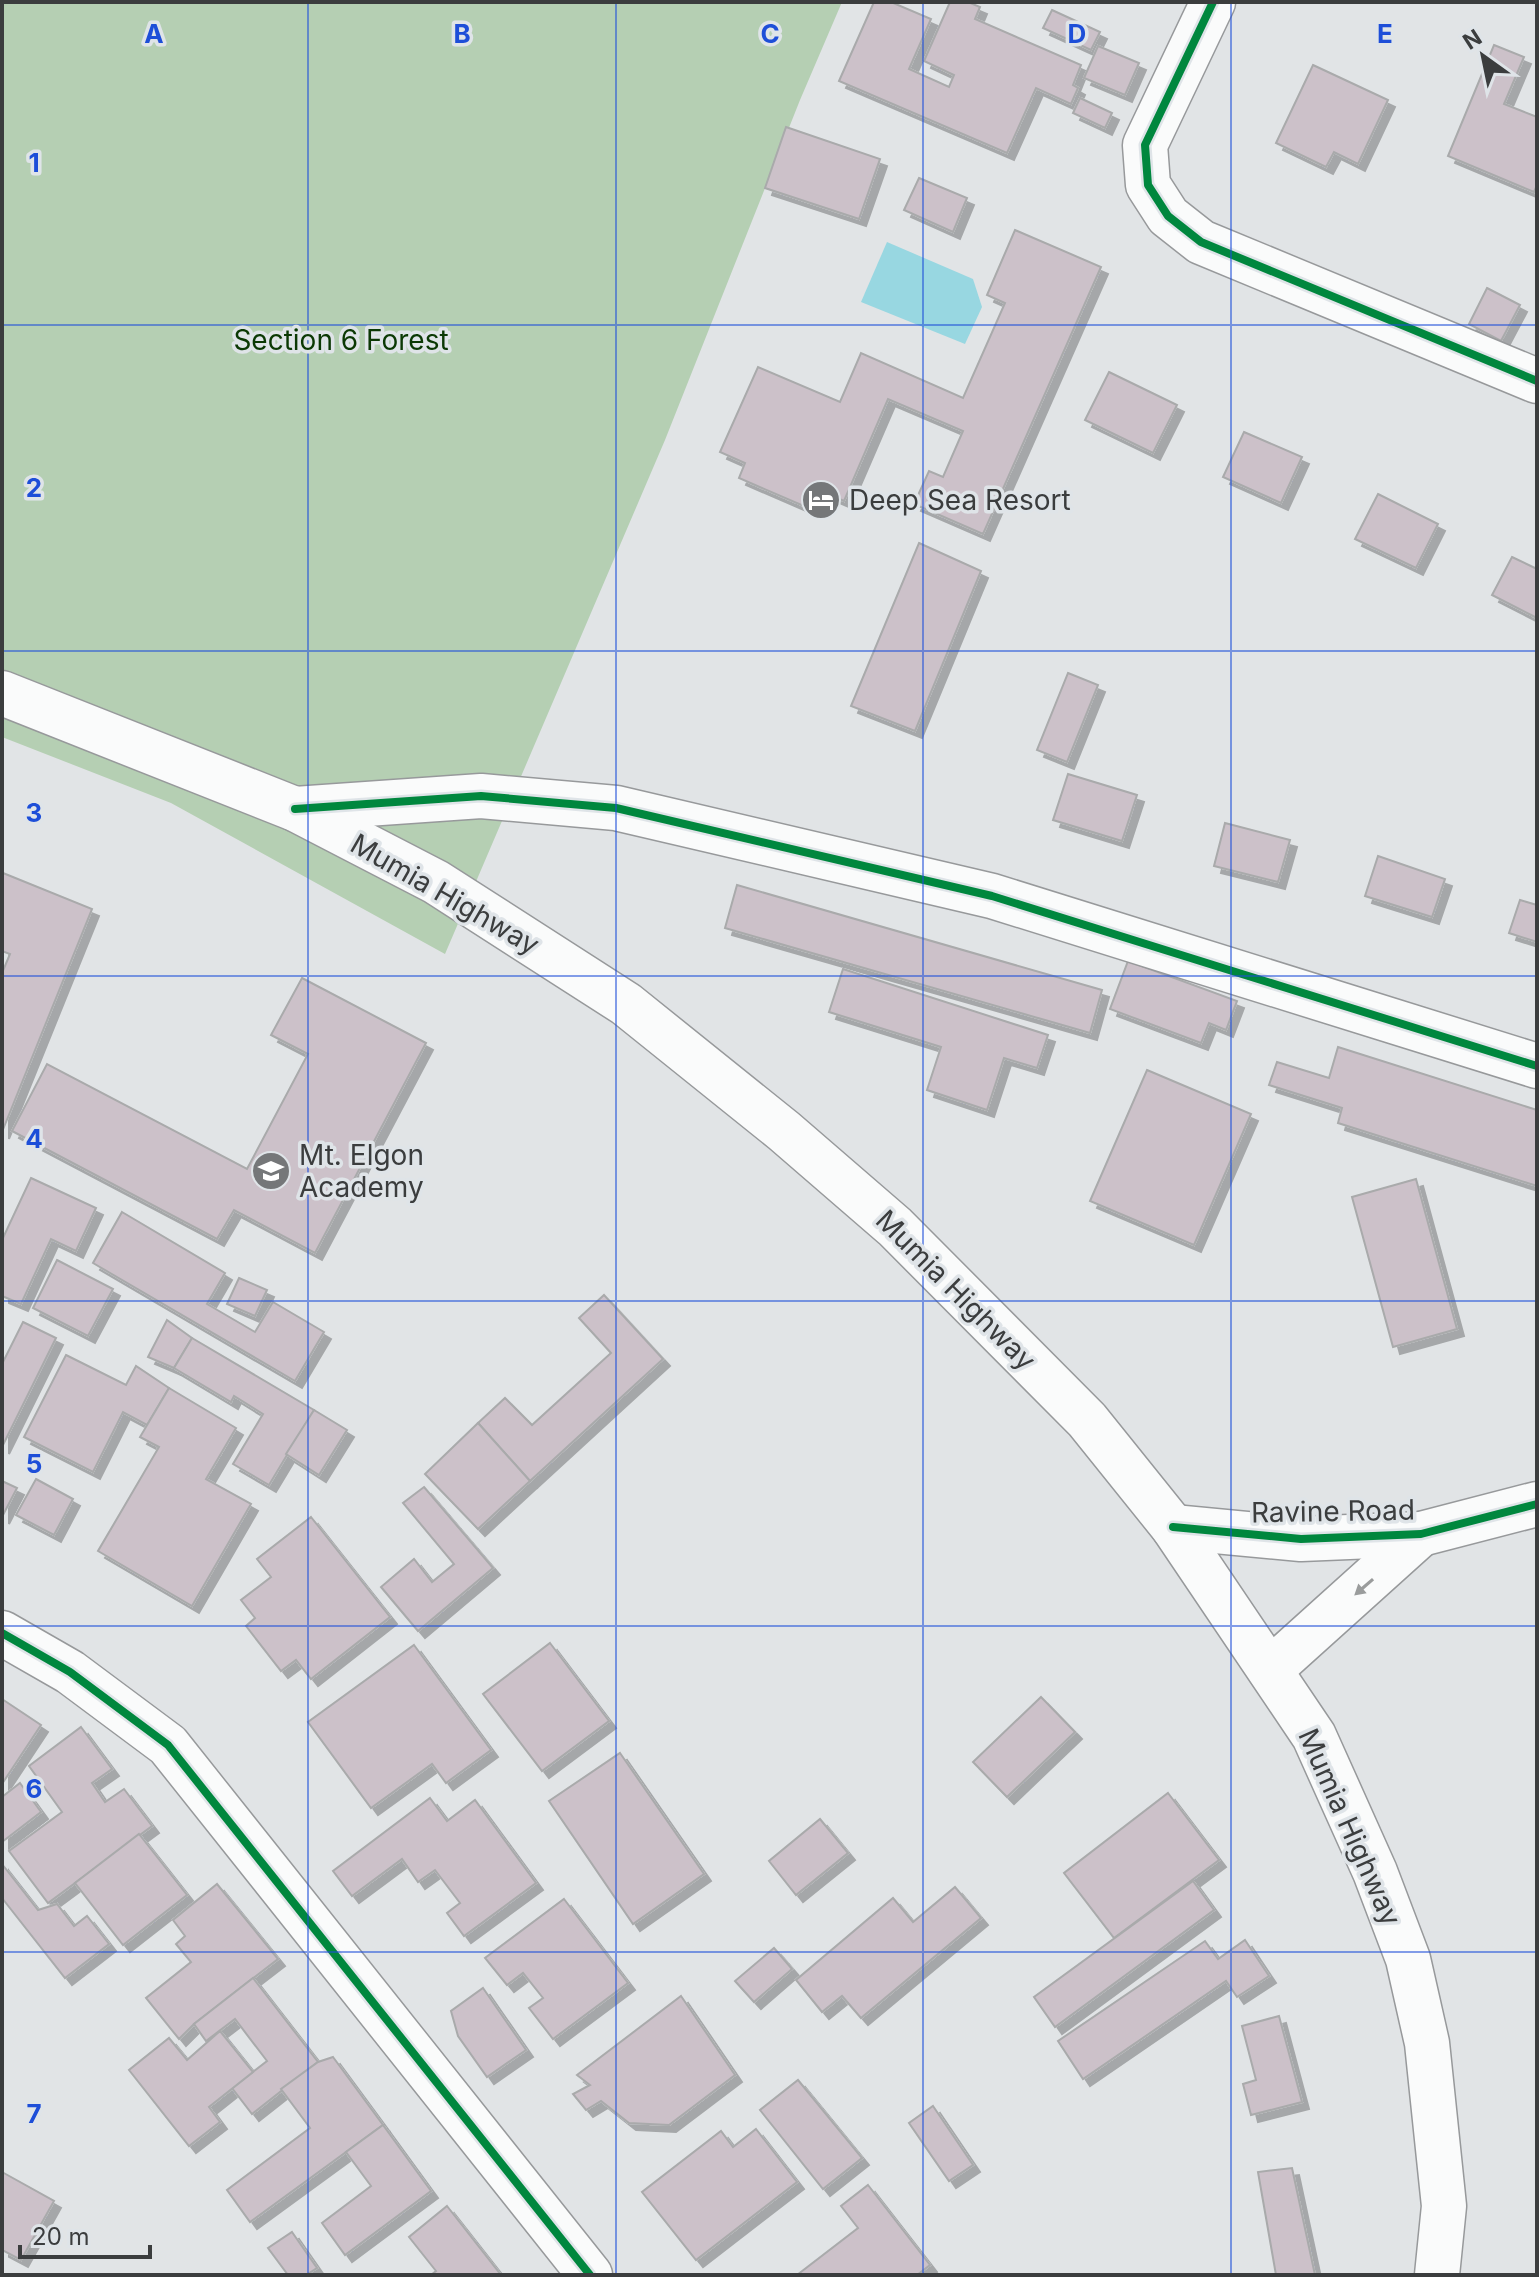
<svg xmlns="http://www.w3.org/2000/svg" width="1539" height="2277" viewBox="0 0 1539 2277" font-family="Inter,sans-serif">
  <defs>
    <filter id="shadow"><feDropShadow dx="7" dy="7" stdDeviation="0" flood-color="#0004"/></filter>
  </defs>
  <rect width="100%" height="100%" fill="#e1e4e6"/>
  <path fill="#b5cfb3" d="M2 2H842L800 100 665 440 445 954 171 803 2 737Z"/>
  <path fill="#98d7e1" d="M887 242 973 279 982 307 965 344 861 302Z"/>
  <g fill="#ccc1c9" stroke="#a9aaab" stroke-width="2" filter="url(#shadow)">
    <path d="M874 2H891L931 19 909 69 949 87 954 75 924 61 950 2H968L980 7 975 19 1081 65 1073 85 1078 88 1071 104 1036 88 1007 153 839 81Z"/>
    <path d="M1052 10 1100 32 1091 50 1043 28Z"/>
    <path d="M1494 45 1524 57 1504 104 1537 117V185L1534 192 1448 156Z"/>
    <path d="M1098 46 1139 63 1125 95 1084 78Z"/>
    <path d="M1313 65 1388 100 1358 164 1334 152 1326 167 1276 143Z"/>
    <path d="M1080 98 1112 113 1105 128 1073 113Z"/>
    <path d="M786 127 880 159 859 219 765 188Z"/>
    <path d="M919 178 967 198 953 232 904 210Z"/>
    <path d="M1015 230 1101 267 983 534 914 504 929 471 943 477 963 431 888 399 844 501 821 491 813 510 739 478 745 463 720 452 758 367 840 402 861 353 963 398 1005 303 987 295Z"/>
    <path d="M1487 288 1520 305 1501 341 1469 324Z"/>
    <path d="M1109 372 1177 405 1153 453 1085 420Z"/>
    <path d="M1244 432 1302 457 1281 503 1223 477Z"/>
    <path d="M1378 494 1438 524 1416 568 1355 539Z"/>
    <path d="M919 543 981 571 915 731 851 706Z"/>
    <path d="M1512 557 1537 569V618L1492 595Z"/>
    <path d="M1068 673 1098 685 1067 762 1037 750Z"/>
    <path d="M1068 774 1137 795 1122 841 1053 820Z"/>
    <path d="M1225 823 1290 840 1278 882 1214 866Z"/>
    <path d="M1378 856 1445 879 1432 917 1365 896Z"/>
    <path d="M3 873 92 909 2 1132V973L10 954 2 951Z"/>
    <path d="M737 885 1102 990 1090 1033 725 928Z"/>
    <path d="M1520 900 1537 905V942L1509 933Z"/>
    <path d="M1128 961 1237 1001 1226 1030 1209 1023 1201 1043 1110 1009Z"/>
    <path d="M843 969 1048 1035 1037 1068 1004 1058 987 1110 927 1090 941 1047 829 1012Z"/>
    <path d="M302 978 426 1043 315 1253 234 1210 217 1239 12 1131 47 1064 247 1169 308 1054 271 1035Z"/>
    <path d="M1338 1047 1537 1110V1186L1338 1123 1342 1108 1269 1085 1277 1062 1329 1078Z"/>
    <path d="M1147 1070 1251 1114 1194 1245 1090 1201Z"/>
    <path d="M31 1178 96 1208 76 1251 51 1239 21 1304 2 1296V1240Z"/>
    <path d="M1416 1179 1457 1329 1393 1347 1352 1197Z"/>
    <path d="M122 1212 225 1273 207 1304 255 1332 273 1302 324 1332 295 1381 93 1263Z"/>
    <path d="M57 1260 113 1289 88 1336 33 1308Z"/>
    <path d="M239 1278 267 1290 255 1316 227 1304Z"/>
    <path d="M604 1295 663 1359 530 1481 478 1423 505 1398 532 1425 611 1353 579 1318Z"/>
    <path d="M167 1320 192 1338 174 1368 148 1357Z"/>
    <path d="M23 1322 56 1338 2 1447V1364Z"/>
    <path d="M192 1338 314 1410 269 1485 233 1464 263 1414 234 1396 231 1402 174 1368Z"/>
    <path d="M66 1355 126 1385 136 1366 169 1388 147 1425 123 1412 93 1472 24 1437Z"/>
    <path d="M169 1388 236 1428 206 1479 251 1504 192 1606 98 1551 159 1447 140 1437Z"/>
    <path d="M314 1410 347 1430 319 1475 286 1454Z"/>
    <path d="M478 1423 530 1481 478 1529 425 1474Z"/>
    <path d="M36 1479 73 1499 54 1535 16 1515Z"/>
    <path d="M2 1481 17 1488 2 1517Z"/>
    <path d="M424 1487 493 1568 418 1631 381 1587 414 1559 432 1582 454 1564 403 1503Z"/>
    <path d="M311 1517 390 1617 311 1679 296 1660 281 1671 246 1626 255 1618 241 1600 271 1577 257 1559Z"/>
    <path d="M550 1643 609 1721 542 1771 483 1694Z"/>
    <path d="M414 1645 491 1750 446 1783 432 1764 371 1808 308 1722Z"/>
    <path d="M1041 1697 1075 1732 1007 1797 973 1762Z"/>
    <path d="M2 1699 41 1725 2 1784Z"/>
    <path d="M81 1727 112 1769 92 1783 105 1802 124 1789 152 1826 48 1903 9 1851 62 1812 29 1766Z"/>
    <path d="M620 1753 704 1874 633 1924 549 1801Z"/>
    <path d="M20 1783 41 1812 2 1842V1797Z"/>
    <path d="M1168 1793 1219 1860 1114 1938 1064 1873Z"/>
    <path d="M430 1798 447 1821 475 1800 536 1883 464 1936 447 1913 460 1903 435 1870 418 1882 402 1859 352 1896 333 1871Z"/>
    <path d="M820 1819 848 1853 796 1895 769 1861Z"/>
    <path d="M139 1834 187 1895 123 1945 75 1883Z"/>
    <path d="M2 1864 38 1910 57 1904 74 1926 87 1916 109 1944 65 1978 2 1898Z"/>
    <path d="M1193 1881 1214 1910 1055 2027 1034 1997Z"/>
    <path d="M217 1884 278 1959 194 2024 179 2039 146 1998 191 1962 176 1944 185 1936 173 1920Z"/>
    <path d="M955 1887 981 1918 861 2018 842 1996 822 2012 796 1980 893 1898 913 1922Z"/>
    <path d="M564 1899 628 1983 553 2039 529 2008 543 1998 523 1973 507 1985 485 1958Z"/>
    <path d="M1245 1940 1269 1976 1237 1997 1226 1981 1083 2079 1058 2041 1205 1941 1218 1959Z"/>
    <path d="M774 1948 792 1969 754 2002 735 1981Z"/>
    <path d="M253 1978 318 2062 252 2114 232 2088 267 2061 235 2019 206 2041 194 2024Z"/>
    <path d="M483 1988 526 2050 487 2077 458 2036 451 2011Z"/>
    <path d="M681 1996 735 2075 669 2125 629 2123 601 2101 586 2110 573 2094 590 2085 577 2075Z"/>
    <path d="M1279 2016 1302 2102 1251 2115 1243 2084 1256 2080 1242 2026Z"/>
    <path d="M220 2031 253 2072 209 2107 220 2122 189 2146 129 2070 169 2038 187 2060Z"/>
    <path d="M333 2057 383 2125 250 2222 227 2190 310 2128 281 2089 318 2062Z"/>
    <path d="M798 2080 862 2158 823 2189 760 2110Z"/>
    <path d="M933 2106 973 2165 949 2181 909 2123Z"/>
    <path d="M383 2125 431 2191 345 2255 322 2223 371 2186 346 2152Z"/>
    <path d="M756 2129 797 2182 696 2260 642 2192 721 2131 733 2147Z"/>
    <path d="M1292 2168 1315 2275H1276L1258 2172Z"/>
    <path d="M2 2172 54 2201 21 2260 2 2250Z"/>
    <path d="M868 2185 930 2265 917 2275H797L858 2228 841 2206Z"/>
    <path d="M447 2206 501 2275H431L436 2271 409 2237Z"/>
    <path d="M292 2232 317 2268 306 2275H288L268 2248Z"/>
  </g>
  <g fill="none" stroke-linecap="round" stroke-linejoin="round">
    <defs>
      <g id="street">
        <path d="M1213 2 1145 145 1148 185 1168 216 1201 242 1537 381"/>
        <path d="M295 809 481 796 616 808 992 896 1537 1066"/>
        <path d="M2 1633 70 1672 168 1745 590 2275"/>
      </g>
      <g id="secondary">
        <path d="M1173 1527 1301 1539 1421 1534 1537 1504"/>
        <path d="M1270 1670 1421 1534"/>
      </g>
      <path id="highway" d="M2 693 295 809 436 882 626 1004 784 1131 895 1227 1087 1420 1173 1527 1314 1736 1375 1872 1408 1959 1427 2043 1444 2206 1437 2275"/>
    </defs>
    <use href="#street" stroke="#97999b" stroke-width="47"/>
    <use href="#secondary" stroke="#97999b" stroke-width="47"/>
    <use href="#highway" stroke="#97999b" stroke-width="47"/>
    <use href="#street" stroke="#fafbfb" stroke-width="44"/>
    <use href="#secondary" stroke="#fafbfb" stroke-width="44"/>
    <use href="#highway" stroke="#fafbfb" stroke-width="44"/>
    <defs>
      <g id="cycleway">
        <path d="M1213 2 1145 145 1148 185 1168 216 1201 242 1537 381"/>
        <path d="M295 809 481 796 616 808 992 896 1537 1066"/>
        <path d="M1173 1527 1301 1539 1421 1534 1537 1504"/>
        <path d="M2 1633 70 1672 168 1745 590 2275"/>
      </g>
    </defs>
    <use href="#cycleway" stroke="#dfe4e8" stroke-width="13"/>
    <use href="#cycleway" stroke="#00873e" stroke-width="8"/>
  </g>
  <defs><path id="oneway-solid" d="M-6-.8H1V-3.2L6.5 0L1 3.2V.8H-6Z" transform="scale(2)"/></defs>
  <use fill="#9a9c9c" href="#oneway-solid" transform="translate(1364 1587) rotate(139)"/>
  <path fill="none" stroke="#1d4ed8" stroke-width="2" stroke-opacity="0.55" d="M308 2V2275M616 2V2275M923 2V2275M1231 2V2275M2 325H1537M2 651H1537M2 976H1537M2 1301H1537M2 1626H1537M2 1952H1537"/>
  <defs>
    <symbol id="hotel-disc" viewBox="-11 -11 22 22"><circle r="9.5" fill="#757779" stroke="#dfe4e8"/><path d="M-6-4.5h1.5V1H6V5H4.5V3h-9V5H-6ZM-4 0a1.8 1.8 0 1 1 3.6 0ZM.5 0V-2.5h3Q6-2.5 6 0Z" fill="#fff"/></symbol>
    <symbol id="school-disc" viewBox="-11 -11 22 22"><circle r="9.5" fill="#757779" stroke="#dfe4e8"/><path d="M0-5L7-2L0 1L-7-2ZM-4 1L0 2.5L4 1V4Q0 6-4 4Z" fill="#fff"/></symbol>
  </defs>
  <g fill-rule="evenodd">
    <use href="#hotel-disc" x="799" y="478" width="44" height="44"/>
    <use href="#school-disc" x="249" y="1149" width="44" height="44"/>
  </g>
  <g text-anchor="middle" stroke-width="7" stroke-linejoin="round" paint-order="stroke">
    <g font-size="28" fill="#0b3904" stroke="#dfe4e8">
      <text x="341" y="350">Section 6 Forest</text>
    </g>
    <g font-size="28" fill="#3b3d3e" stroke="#dfe4e8" text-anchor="start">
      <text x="849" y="510">Deep Sea Resort</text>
      <text x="299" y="1165">Mt. Elgon<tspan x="299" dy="32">Academy</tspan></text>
    </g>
    <g font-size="28" fill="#3b3d3e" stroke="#dfe4e8">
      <text transform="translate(445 894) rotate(30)" y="10">Mumia Highway</text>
      <text transform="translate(956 1290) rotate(45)" y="10">Mumia Highway</text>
      <text transform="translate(1333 1511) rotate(-1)" y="10">Ravine Road</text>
      <text transform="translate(1350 1827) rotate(66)" y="10">Mumia Highway</text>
    </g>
  </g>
  <g font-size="26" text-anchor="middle" font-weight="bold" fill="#1d4ed8" stroke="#dfe4e8" stroke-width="7" stroke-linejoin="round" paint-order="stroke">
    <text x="154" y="43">A</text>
    <text x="462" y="43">B</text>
    <text x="770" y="43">C</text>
    <text x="1077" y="43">D</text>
    <text x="1385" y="43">E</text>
    <text x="34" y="172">1</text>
    <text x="34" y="497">2</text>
    <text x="34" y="822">3</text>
    <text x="34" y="1148">4</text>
    <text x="34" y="1473">5</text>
    <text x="34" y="1798">6</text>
    <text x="34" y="2123">7</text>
  </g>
  <rect width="1539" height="2277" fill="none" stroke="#3b3d3e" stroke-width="8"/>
  <g transform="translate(1483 56) rotate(327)" stroke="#dfe4e8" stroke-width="6" paint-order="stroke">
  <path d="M0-6L14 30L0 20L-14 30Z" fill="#3b3d3e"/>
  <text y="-12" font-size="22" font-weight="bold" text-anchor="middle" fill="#3b3d3e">N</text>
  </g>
  <path d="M20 2245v12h130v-12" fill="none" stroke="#3b3d3e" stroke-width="4"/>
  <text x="32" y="2245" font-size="24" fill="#3b3d3e" stroke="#dfe4e8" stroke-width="6" paint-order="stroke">20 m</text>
</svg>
